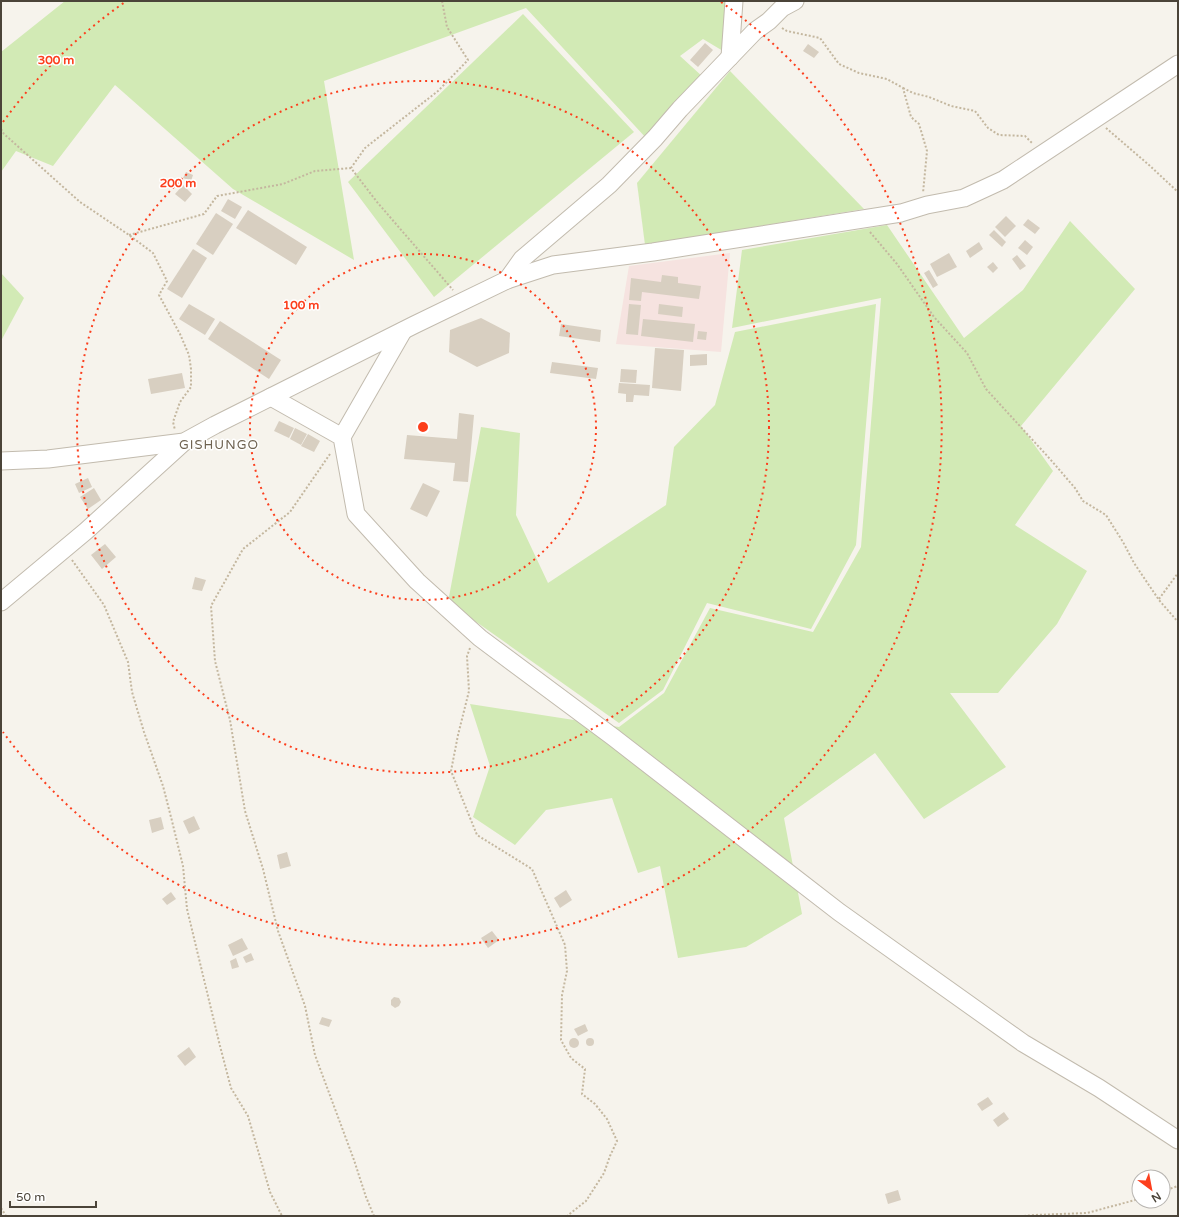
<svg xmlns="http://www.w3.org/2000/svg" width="1179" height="1217" viewBox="0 0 1179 1217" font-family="'Varela Round',sans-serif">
  <rect width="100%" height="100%" fill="#f6f3ec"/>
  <path fill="#f6e3e0" d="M730 253 721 352 616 344 629 266Z"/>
  <g fill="#d2eab5">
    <path d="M65 1H736L723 51 703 39 680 56 703 77 647 139 526 8 324 81 354 260 233 189 115 85 53 166 16 151 1 172V52Z"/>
    <path d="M523 14 634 132 434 297 348 182Z"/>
    <path d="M730 71 864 209 645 245 637 183Z"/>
    <path d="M1070 221 1135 289 1021 426 1053 471 1015 525 1087 571 1057 624 998 693H950L1006 767 924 819 875 753 784 818 802 914 746 947 678 958 660 866 638 873 612 798 546 810 515 845 473 817 490 766 470 704 619 727 664 693 710 608 813 632 861 547 881 298 732 328 742 250 887 225 964 338 1023 290Z"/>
    <path d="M1 273 24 298 1 341Z"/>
    <path d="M876 304 856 545 811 629 707 603 663 690 619 723 448 602 481 427 520 433 516 515 548 583 666 505 674 447 715 405 735 332Z"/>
  </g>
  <g fill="#d8cfc1">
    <path d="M705 43 713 50 698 67 690 60Z"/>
    <path d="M808 44 819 52 814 58 803 51Z"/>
    <path d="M186 172 193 175 191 181 183 178Z"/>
    <path d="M183 185 192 194 185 202 175 194Z"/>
    <path d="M228 199 242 207 235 219 221 211Z"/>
    <path d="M248 210 307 247 296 265 236 228Z"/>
    <path d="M216 213 233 224 213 255 196 244Z"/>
    <path d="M1006 216 1016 226 1005 237 995 227Z"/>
    <path d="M1028 219 1040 228 1035 234 1023 225Z"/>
    <path d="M994 230 1006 242 1002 247 989 235Z"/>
    <path d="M1025 240 1033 247 1027 255 1018 248Z"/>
    <path d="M979 242 983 249 970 258 966 251Z"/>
    <path d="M193 249 207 258 182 298 167 289Z"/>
    <path d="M949 253 957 267 937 277 930 264Z"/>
    <path d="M1017 255 1026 266 1020 270 1012 259Z"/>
    <path d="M993 262 998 268 993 273 987 267Z"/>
    <path d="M929 270 938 285 933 288 924 273Z"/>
    <path d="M662 275 678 277V283L701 286 699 299 642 292 641 301 629 300 631 278 661 282Z"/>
    <path d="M189 304 215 319 205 335 179 319Z"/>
    <path d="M629 304 641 305 638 335 626 334Z"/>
    <path d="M659 304 683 307 682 317 658 314Z"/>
    <path d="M481 318 510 333 509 353 477 367 449 352 450 330Z"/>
    <path d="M643 319 695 324 693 342 641 336Z"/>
    <path d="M220 321 281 360 269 379 208 339Z"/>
    <path d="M561 324 601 330 600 342 559 336Z"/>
    <path d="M698 331 707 332 706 340 697 339Z"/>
    <path d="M655 348 684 350 681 391 652 388Z"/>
    <path d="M707 354V365L690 366V355Z"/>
    <path d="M552 362 598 368 596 379 550 373Z"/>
    <path d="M621 369 637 370 636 383 620 382Z"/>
    <path d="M182 373 185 388 151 394 148 379Z"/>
    <path d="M619 383 650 385 649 396 634 395 633 402H626V394L618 393Z"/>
    <path d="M459 413 474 415 468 482 453 481 455 463 404 459 407 435 457 439Z"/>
    <path d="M279 421 294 428 289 438 274 431Z"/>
    <path d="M295 428 307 434 301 445 290 439Z"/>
    <path d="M308 434 320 441 314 452 301 446Z"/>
    <path d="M88 478 92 487 79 493 75 484Z"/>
    <path d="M423 483 440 491 427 517 410 509Z"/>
    <path d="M94 488 101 500 88 509 80 497Z"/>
    <path d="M105 544 116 557 102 569 91 555Z"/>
    <path d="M195 577 206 580 202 591 192 589Z"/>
    <path d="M194 816 200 829 189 834 183 821Z"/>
    <path d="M161 817 164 829 152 833 149 820Z"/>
    <path d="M287 852 291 866 280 869 277 855Z"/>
    <path d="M566 890 572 900 560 908 554 898Z"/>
    <path d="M171 892 176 899 167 905 162 899Z"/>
    <path d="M492 931 499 940 488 948 481 938Z"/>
    <path d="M242 938 248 949 233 956 228 945Z"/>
    <path d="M251 953 254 960 246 963 243 957Z"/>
    <path d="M236 958 239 967 232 969 230 961Z"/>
    <path d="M394 997 399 998 401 1002 399 1006 395 1008 391 1005V1000Z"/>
    <path d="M322 1017 332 1020 329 1027 319 1024Z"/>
    <path d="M585 1024 588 1031 578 1036 574 1029Z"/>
    <circle cx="590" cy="1042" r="4"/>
    <circle cx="574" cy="1043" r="5"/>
    <path d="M189 1047 196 1057 185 1066 177 1056Z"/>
    <path d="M988 1097 993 1104 982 1111 977 1104Z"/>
    <path d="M1004 1112 1009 1119 998 1127 993 1120Z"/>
    <path d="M898 1190 901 1200 888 1204 885 1194Z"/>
  </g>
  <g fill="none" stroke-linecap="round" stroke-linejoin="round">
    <defs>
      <g id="minor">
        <path d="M730 57 734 1"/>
        <path d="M507 280 522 259 609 185 655 138 680 109 755 31 769 21 782 8 795 1"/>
        <path d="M271 397 342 437 356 514 417 581 480 638 613 737 839 912 1023 1043 1099 1088 1178 1140"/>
        <path d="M342 437 403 331"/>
        <path d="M1 461 48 459 184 442 215 425 414 325 507 280 553 265 653 252 901 213 927 205 964 198 1003 180 1178 64"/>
        <path d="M1 602 86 531 184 442"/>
      </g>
    </defs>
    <use href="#minor" stroke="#c2bbae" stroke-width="19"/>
    <g stroke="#c4b79f" stroke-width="2" stroke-dasharray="2 2" stroke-linecap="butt">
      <path d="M442 1 447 27 468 60 438 91 365 148 351 168 377 202 453 290"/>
      <path d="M782 28 787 31 820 38 839 64 859 73 887 79 903 88 911 117 919 124 927 151 923 193"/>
      <path d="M903 88 913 93 929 97 951 106 975 111 988 128 999 135 1025 136 1033 144"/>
      <path d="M1106 128 1149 165 1178 192"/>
      <path d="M1 129 4 134 80 202 129 235 153 253 167 281 159 295 180 334 189 355 191 369V387L180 402 173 422 175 430"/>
      <path d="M870 232 897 264 934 317 967 353 986 389 1050 459 1075 488 1083 501 1106 515 1123 542 1134 563 1159 600 1178 622"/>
      <path d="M129 235 204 214 217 196 283 184 315 171 351 168"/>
      <path d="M330 454 290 512 243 549 211 606 215 661 230 720 245 811 263 869 278 931 305 1006 315 1055 354 1160 366 1197 374 1216"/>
      <path d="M72 560 104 605 128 662 132 692 144 732 163 786 172 821 183 866 187 909 220 1046 231 1088 248 1116 270 1192 282 1216"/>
      <path d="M1159 599 1178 573"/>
      <path d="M470 648 467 656 469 691 458 735 451 771 477 835 532 869 565 945 567 971 562 995 561 1040 571 1058 585 1069 582 1094 595 1104 607 1119 617 1141 610 1156 604 1173 586 1201 567 1216"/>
      <path d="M1163 1191 1178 1186"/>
      <path d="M1 1208 6 1216"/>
      <path d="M1024 1216 1034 1215 1087 1213 1139 1199"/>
    </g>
    <use href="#minor" stroke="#fff" stroke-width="17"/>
  </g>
  <g fill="none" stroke="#fc3f1d" stroke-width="2" stroke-dasharray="2 4">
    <circle cx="423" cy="427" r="173"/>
    <circle cx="423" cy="427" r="346"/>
    <path d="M3 122A519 519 0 0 1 125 2M721 2A519 519 0 1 1 3 732"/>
  </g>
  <g text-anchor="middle" stroke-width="3" stroke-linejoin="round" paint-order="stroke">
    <g font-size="13" letter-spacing="1" fill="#6e6250" stroke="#fff">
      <text x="219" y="449">GISHUNGO</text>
    </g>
  </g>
  <circle cx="423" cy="427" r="6" fill="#fc3f1d" stroke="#fff" stroke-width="2"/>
  <g font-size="12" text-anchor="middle" font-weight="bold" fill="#fc3f1d" stroke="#fff" stroke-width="3" stroke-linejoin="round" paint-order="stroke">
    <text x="56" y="64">300 m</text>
    <text x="178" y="187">200 m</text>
    <text x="301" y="309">100 m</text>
  </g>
  <rect width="1179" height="1217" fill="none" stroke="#4b4439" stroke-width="4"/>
  <g transform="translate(1151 1189) rotate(148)"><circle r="19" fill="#ffffff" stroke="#b7b4b0"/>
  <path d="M0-3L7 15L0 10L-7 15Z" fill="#fc3f1d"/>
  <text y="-6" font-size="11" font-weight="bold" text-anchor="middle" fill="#4b4439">N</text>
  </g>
  <path d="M10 1201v6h86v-6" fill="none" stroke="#4b4439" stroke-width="2"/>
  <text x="16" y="1201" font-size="12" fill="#4b4439" stroke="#ffffff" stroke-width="3" paint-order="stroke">50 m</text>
</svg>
